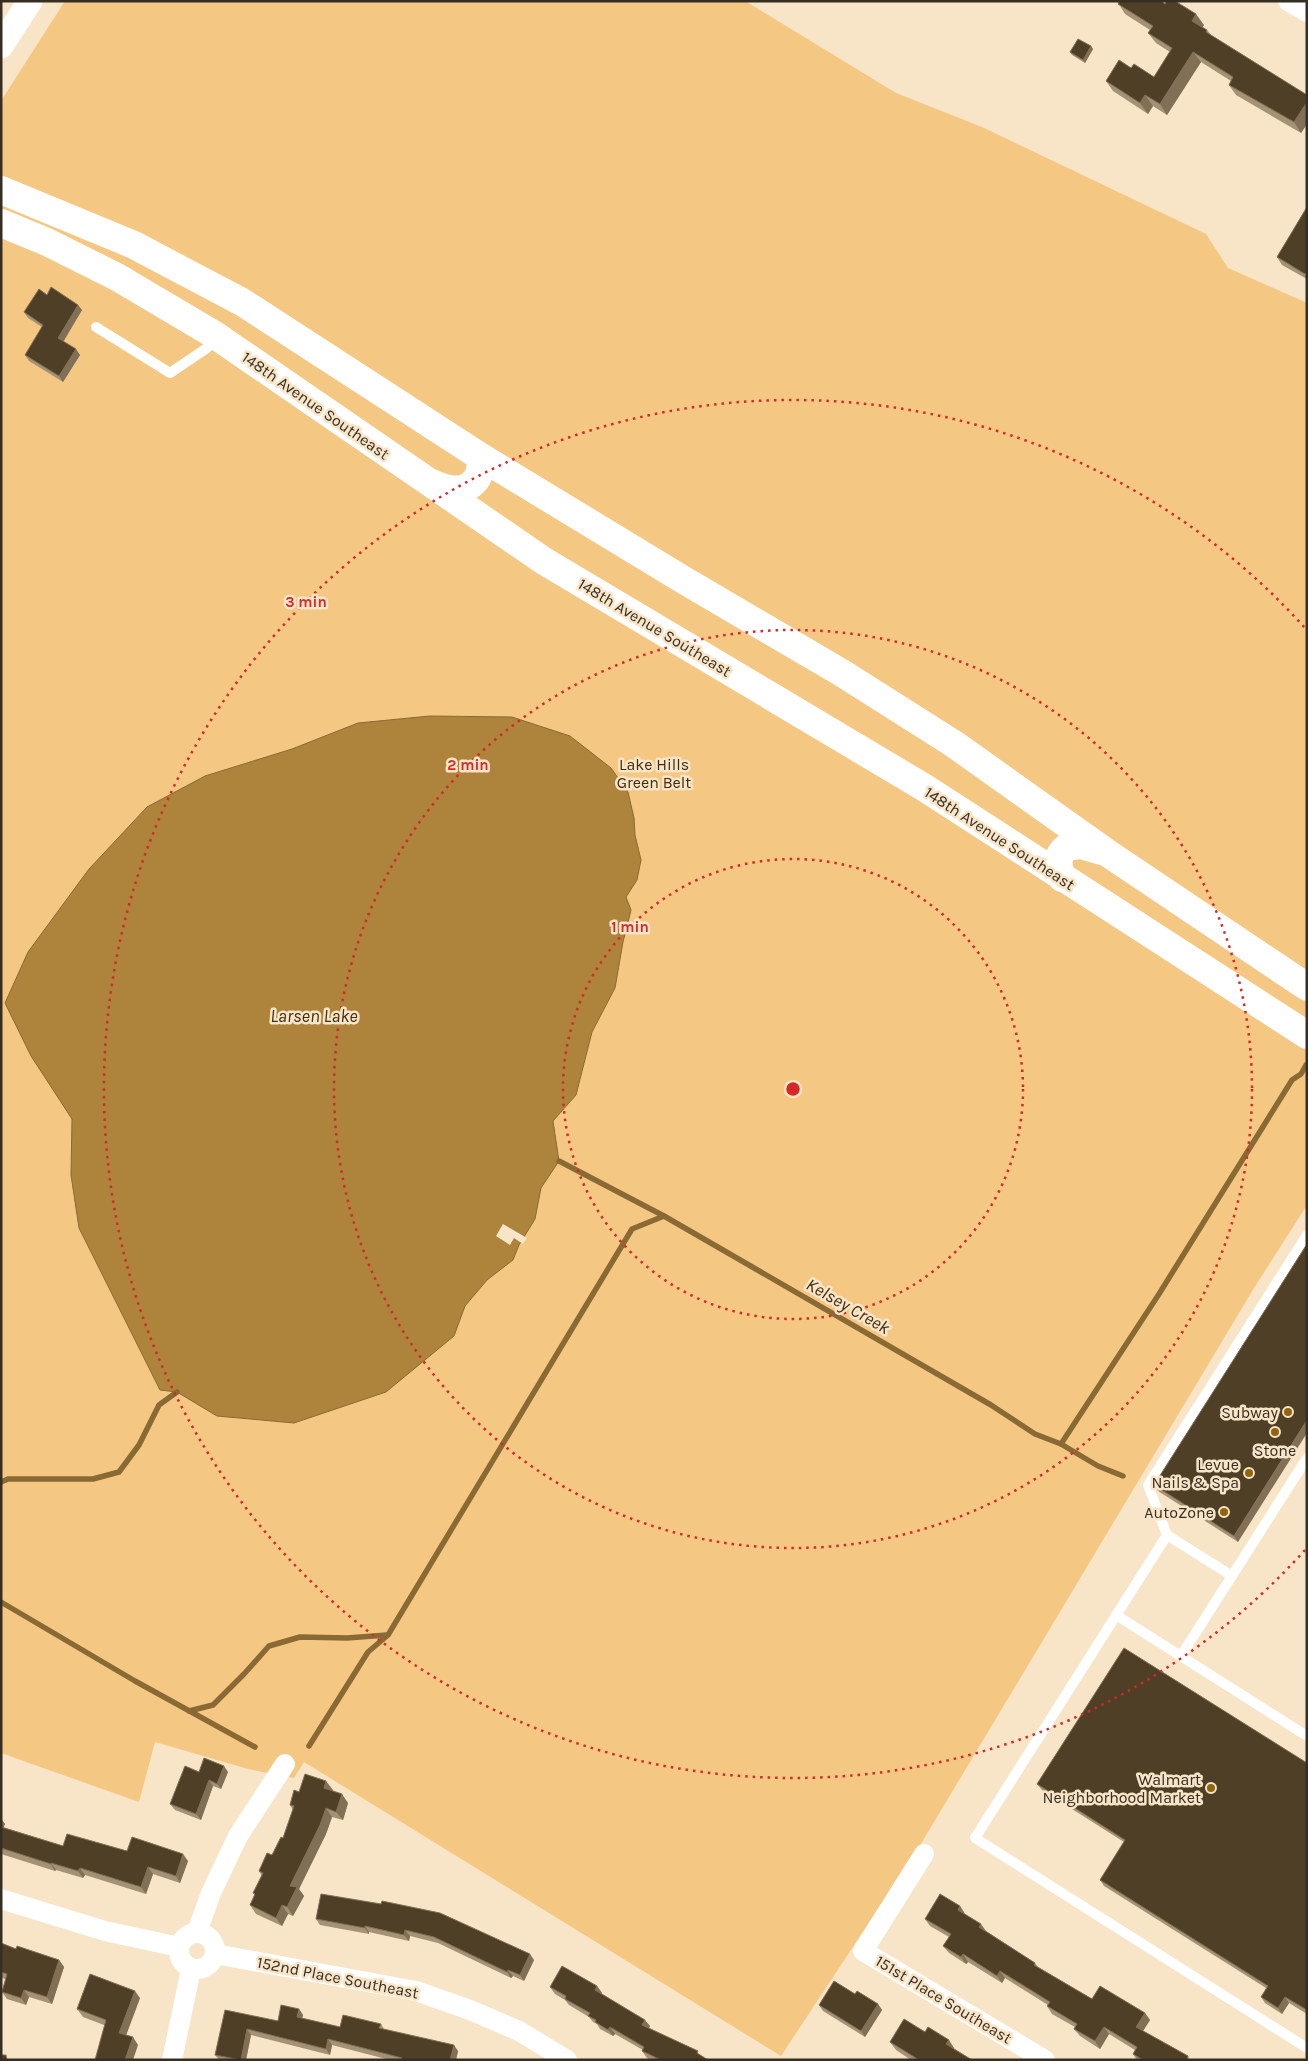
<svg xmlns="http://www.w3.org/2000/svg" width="1308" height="2061" viewBox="0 0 1308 2061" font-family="Karla,sans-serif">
  <rect width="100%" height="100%" fill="#f8e4c7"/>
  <path fill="#f4c783" d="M65 1H745L896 93 982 127 1206 234 1228 268 1307 303V1205L1254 1288 922 1842 781 2056 304 1762 294 1778 248 1769 155 1742 139 1802 1 1753V101Z"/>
  <path fill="#ae833c" stroke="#8a6a34" d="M430 716 512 717 570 736 611 768 628 792 634 818 635 835 641 860 637 880 626 897 631 910 623 942 615 988 592 1032 576 1095 553 1121 559 1161 541 1188 535 1219 519 1245 513 1260 487 1280 465 1306 454 1336 386 1392 294 1423 217 1416 177 1392 160 1390 79 1228 71 1175 72 1119 31 1056 5 1003 28 952 89 869 147 807 205 776 292 749 358 723Z"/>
  <path fill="#f8e4c7" d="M503 1224 527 1238 523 1244 514 1238 510 1245 496 1236Z"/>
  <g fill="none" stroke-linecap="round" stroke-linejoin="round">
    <g stroke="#8a6a34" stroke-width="5.5">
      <path d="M559 1161 664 1216 991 1405 1035 1434 1061 1444 1098 1466 1123 1476"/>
      <path d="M1061 1444 1159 1294 1292 1080 1301 1074 1306 1065"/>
      <path d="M1 1482 8 1479H93L119 1472 139 1445 159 1405 177 1392"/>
      <path d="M1 1602 135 1681 255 1747"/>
      <path d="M189 1711 213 1705 244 1674 269 1646 300 1637 347 1638 387 1635"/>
      <path d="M309 1746 368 1652 388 1635 632 1229 664 1216"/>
    </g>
    <g stroke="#fff" stroke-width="10">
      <path d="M96 327 170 373 207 348 215 336"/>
      <path d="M1307 1235 1148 1485 1167 1535 975 1838 1307 2048"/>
      <path d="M1167 1535 1232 1576"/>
      <path d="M1116 1615 1307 1736"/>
      <path d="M1181 1656 1307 1458"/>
    </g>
    <g stroke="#fff" stroke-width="20">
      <path d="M1288 1 1307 12"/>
      <path d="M924 1854 863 1951 1045 2060"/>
      <path d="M1 1899 105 1931 179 1947"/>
      <path d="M197 1932 211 1893 238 1836 285 1764"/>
      <circle cx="197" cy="1951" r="18"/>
      <path d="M215 1954 416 1991 470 2010 519 2031 567 2060"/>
      <path d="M172 2060 191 1969"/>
    </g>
    <path stroke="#fff" stroke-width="25" d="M1 46 30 1"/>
    <g stroke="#fff" stroke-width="28">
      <path d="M1 190 134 245 242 302 481 457 682 579 842 673 954 744 1106 852 1307 987"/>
      <path d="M1 223 47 242 117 277 215 335 544 561 925 788 1307 1035"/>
      <path d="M434 484C461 496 482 488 481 457"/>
      <path d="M1062 878C1058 866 1055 856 1067 847L1081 845 1102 851"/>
    </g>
  </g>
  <g fill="#a49276">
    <path d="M1117 1H1161L1204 25 1202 27 1207 30 1211 35 1307 95V124L1301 133 1236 95 1229 85 1231 81 1201 62 1167 115 1153 106 1148 114 1113 91 1106 81 1131 68 1154 77 1170 52 1156 43 1148 33 1150 30 1125 14Z"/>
    <path d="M1091 46 1093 49 1085 63 1072 55 1070 52Z"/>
    <path d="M1307 207V279L1282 265 1277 257Z"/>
    <path d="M47 295 78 305 82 310 63 341 80 355 63 382 29 361 25 355 42 327 28 318 24 312Z"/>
    <path d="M1307 1244 1238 1542 1158 1491 1154 1485Z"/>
    <path d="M1307 1763V2014L1289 2003 1282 2014 1265 2003 1261 1997 1266 1988 1104 1886 1100 1880 1124 1842 1042 1790 1037 1784Z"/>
    <path d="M199 1772H228L221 1789 213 1786 201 1820 175 1810 170 1804Z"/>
    <path d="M333 1790 332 1791 348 1803 343 1820 332 1817 326 1834 299 1889 304 1896 293 1916 288 1914 282 1926 256 1914 250 1905 255 1895 253 1893 262 1876 259 1871 272 1855 283 1838 293 1810 290 1805 299 1792Z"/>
    <path d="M1 1819 5 1824 3 1827 63 1846 127 1851 188 1861 180 1883 153 1874 146 1894 85 1875 83 1878 56 1870 55 1871 1 1854Z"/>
    <path d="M321 1894 534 1960 524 1981 513 1976 511 1978 438 1943 410 1936 409 1941 369 1932V1934L320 1925 316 1919Z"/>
    <path d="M960 1906 965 1914 986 1931 1035 1963 1038 1967 1092 1999 1145 2013 1150 2020 1143 2031 1188 2056 1190 2060H1137L1133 2054 1135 2050 1109 2034 1100 2049 1080 2036 1074 2029 1075 2027 1052 2014 1047 2006 1048 2005 1005 1978 1002 1983 968 1962 966 1964 949 1953 943 1946 949 1937 930 1926 925 1919Z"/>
    <path d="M1 1943 16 1949 59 1960 64 1967 52 2004 29 1997 26 2005 7 1999 2 1992 6 1979 1 1978Z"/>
    <path d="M597 1986 602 1993H601L650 2026 649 2028 708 2060H650L647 2058 642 2051 643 2050 615 2034 613 2036 600 2029 597 2024 593 2022 589 2017 569 2005 565 2000 555 1994 550 1987Z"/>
    <path d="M855 1994 878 2004 882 2010 865 2037 823 2011 819 2005Z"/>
    <path d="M140 1998 126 2035 138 2045 104 2025 83 2017 77 2009Z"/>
    <path d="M299 2009 303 2015 302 2018 340 2027 381 2024 384 2029 458 2051 456 2060H390L332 2045 330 2055 251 2035 246 2060H219L215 2055 225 2010 278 2021Z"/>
    <path d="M925 2032 954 2048V2049L972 2060H911L896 2050 890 2042Z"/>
  </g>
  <g fill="#827056">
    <path d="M1196 14 1204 25 1200 31 1192 21Z"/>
    <path d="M1091 46 1093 49 1085 63 1083 60Z"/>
    <path d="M1193 52 1201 62 1167 115 1160 104Z"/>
    <path d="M1145 95 1153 106 1148 114 1140 103Z"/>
    <path d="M1307 102V124L1301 133 1294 122Z"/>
    <path d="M78 305 82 310 62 344 58 338Z"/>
    <path d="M76 349 80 355 63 382 59 376Z"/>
    <path d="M1307 1420V1433L1238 1542 1234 1536Z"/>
    <path d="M224 1766 228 1772 221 1789 217 1784Z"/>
    <path d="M209 1780 213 1786 201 1820 196 1814Z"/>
    <path d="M326 1781 333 1790 330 1797 324 1788Z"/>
    <path d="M342 1794 348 1803 343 1820 336 1812Z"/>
    <path d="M326 1808 332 1817 326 1834 299 1889 304 1896 293 1916 287 1907 290 1886Z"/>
    <path d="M1 1819 5 1824 2 1832H1Z"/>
    <path d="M183 1854 188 1861 180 1883 176 1876Z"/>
    <path d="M51 1863 56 1870 55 1871 51 1864Z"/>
    <path d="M148 1867 153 1874 146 1894 141 1887Z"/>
    <path d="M80 1868 85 1875 83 1878 78 1871Z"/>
    <path d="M282 1905 288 1914 282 1926 276 1918Z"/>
    <path d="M960 1906 965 1914 958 1910Z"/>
    <path d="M981 1924 986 1931 979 1927Z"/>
    <path d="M365 1926 369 1932V1934L365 1928Z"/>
    <path d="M405 1930 410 1936 409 1941 404 1935Z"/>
    <path d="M530 1954 534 1960 524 1981 520 1975Z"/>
    <path d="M963 1954 968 1962 966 1964 961 1957Z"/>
    <path d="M59 1960 64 1967 52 2004 47 1997Z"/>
    <path d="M508 1970 513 1976 511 1978 507 1972Z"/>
    <path d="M1000 1971 1005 1978 1002 1983 997 1976Z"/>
    <path d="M597 1986 602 1993 600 1996 595 1990Z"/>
    <path d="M24 1990 29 1997 26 2005 21 1998Z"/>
    <path d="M135 1991 140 1998 124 2041 119 2033Z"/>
    <path d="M1285 1997 1289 2003 1282 2014 1278 2008Z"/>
    <path d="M878 2004 882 2010 865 2037 861 2031Z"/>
    <path d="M299 2009 303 2015 301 2023 297 2017Z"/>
    <path d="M1145 2013 1150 2020 1141 2034 1136 2027Z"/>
    <path d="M645 2020 650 2026 647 2032 642 2025Z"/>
    <path d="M610 2027 615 2034 613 2036 608 2030Z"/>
    <path d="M1104 2027 1109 2034 1100 2049 1095 2041Z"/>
    <path d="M247 2029 251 2035 246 2060H241Z"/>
    <path d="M133 2037 138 2045 133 2060H125Z"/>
    <path d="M328 2039 332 2045 330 2055 326 2049Z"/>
    <path d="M949 2040 954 2048 952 2052 946 2044Z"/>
    <path d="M454 2045 458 2051 456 2060H450Z"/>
  </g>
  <g fill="#4f3f26" stroke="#827056">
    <path d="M1120 1H1161L1165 4 1167 1H1175L1196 14 1192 21 1207 30 1206 32 1307 95V102L1294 122 1229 85 1233 77 1193 52 1160 104 1145 95 1140 103 1106 81 1119 60 1131 68 1134 64 1154 77 1172 48 1148 33 1153 26 1118 4Z"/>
    <path d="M1078 39 1091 46 1083 60 1070 52Z"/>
    <path d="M1307 207V272L1305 274 1277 257Z"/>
    <path d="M51 287 78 305 58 338 76 349 59 376 25 355 43 325 24 312 39 289 47 295Z"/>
    <path d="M1307 1244V1420L1234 1536 1154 1485Z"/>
    <path d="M1124 1648 1307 1763V2010L1285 1997 1278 2008 1261 1997 1268 1986 1100 1880 1125 1840 1037 1784Z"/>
    <path d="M204 1758 224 1766 217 1784 209 1780 196 1814 170 1804 185 1766 199 1772Z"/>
    <path d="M305 1774 326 1781 324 1788 342 1794 336 1812 326 1808 320 1825 290 1886 297 1887 287 1907 282 1905 276 1918 250 1905 255 1894 253 1893 263 1873 259 1871 267 1853 272 1855 281 1837 283 1838 294 1806 290 1805 294 1790 299 1792Z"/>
    <path d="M1 1827 63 1846 67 1834 127 1851 132 1837 183 1854 176 1876 148 1867 141 1887 80 1868 78 1871 51 1863V1864L1 1848Z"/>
    <path d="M321 1894 381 1904 382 1901 440 1913 530 1954 520 1975 508 1970 507 1972 434 1937 405 1930 404 1935 365 1926V1928L316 1919Z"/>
    <path d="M940 1894 960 1906 958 1910 981 1924 979 1927 1035 1963 1034 1965 1092 1999 1100 1986 1145 2013 1136 2027 1188 2056 1187 2059 1188 2060H1143L1133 2054 1137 2047 1104 2027 1095 2041 1074 2029 1077 2024 1047 2006 1050 2002 1000 1971 997 1976 963 1954 961 1957 943 1946 951 1934 925 1919Z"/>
    <path d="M1 1943 16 1949 17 1946 59 1960 47 1997 24 1990 21 1998 2 1992 7 1974 1 1972Z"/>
    <path d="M562 1966 597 1986 595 1990 645 2020 642 2025 698 2051 697 2053 708 2060H661L642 2051 644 2047 610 2027 608 2030 595 2022 596 2020 588 2016 590 2013 565 1999 566 1996 550 1987Z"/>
    <path d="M90 1974 135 1991 119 2033 133 2037 125 2060H95L106 2020 77 2009Z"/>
    <path d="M834 1981 855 1994 857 1991 878 2004 861 2031 819 2005Z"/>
    <path d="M281 2005 299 2009 297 2017 340 2027 343 2015 381 2024 379 2028 454 2045 450 2060H402V2058L328 2039 326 2049 247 2029 241 2060 215 2055 225 2010 278 2021Z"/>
    <path d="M904 2019 925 2032 928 2027 949 2040 946 2044 972 2060H919L890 2042Z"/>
    <path d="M1 2055H6L7 2060H1Z"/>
  </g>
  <g fill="none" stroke="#d62828" stroke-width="2.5" stroke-dasharray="2.5 5">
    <circle cx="793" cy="1089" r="230"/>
    <circle cx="793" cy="1089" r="459"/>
    <path d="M1305 1550A689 689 0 1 1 1305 628"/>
  </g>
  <g fill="#91650e" stroke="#f8e4c7" stroke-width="2">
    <circle cx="1288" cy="1412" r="5"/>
    <circle cx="1275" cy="1432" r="5"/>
    <circle cx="1249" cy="1473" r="5"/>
    <circle cx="1224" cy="1512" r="5"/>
    <circle cx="1211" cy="1788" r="5"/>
  </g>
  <g text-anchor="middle" stroke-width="5" stroke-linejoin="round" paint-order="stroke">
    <g font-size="16" fill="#362e23" stroke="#f8e4c7">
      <text transform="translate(316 405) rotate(35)" y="6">148th Avenue Southeast</text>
      <text transform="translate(655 627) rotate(31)" y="6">148th Avenue Southeast</text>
      <text transform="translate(1000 838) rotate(33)" y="6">148th Avenue Southeast</text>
      <text transform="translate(338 1977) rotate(11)" y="6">152nd Place Southeast</text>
      <text transform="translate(944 1999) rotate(31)" y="6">151st Place Southeast</text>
    </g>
    <g font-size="16" fill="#402d0d" stroke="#f8e4c7">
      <text x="654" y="770">Lake Hills<tspan x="654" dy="18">Green Belt</tspan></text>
    </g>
    <g font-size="16" fill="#362e23" stroke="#f8e4c7" text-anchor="end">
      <text x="1278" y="1418">Subway</text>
      <text x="1275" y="1456" text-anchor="middle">Stone</text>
      <text x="1239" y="1470">Levue<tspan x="1239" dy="18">Nails &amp; Spa</tspan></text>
      <text x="1214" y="1518">AutoZone</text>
      <text x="1201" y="1785">Walmart<tspan x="1201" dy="18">Neighborhood Market</tspan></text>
    </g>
    <g font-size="18" font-style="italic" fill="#412e0f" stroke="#f8e4c7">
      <text x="314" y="1022">Larsen Lake</text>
      <text transform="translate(848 1306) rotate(30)" y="6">Kelsey Creek</text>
    </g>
  </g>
  <circle cx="793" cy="1089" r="8" fill="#d62828" stroke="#f8e4c7" stroke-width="2.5"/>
  <g font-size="15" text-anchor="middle" font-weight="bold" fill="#d62828" stroke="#f8e4c7" stroke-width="5" stroke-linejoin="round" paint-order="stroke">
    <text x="306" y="607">3 min</text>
    <text x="468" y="770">2 min</text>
    <text x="630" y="932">1 min</text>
  </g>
  <rect width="1308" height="2061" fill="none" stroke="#362e23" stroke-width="5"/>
</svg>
